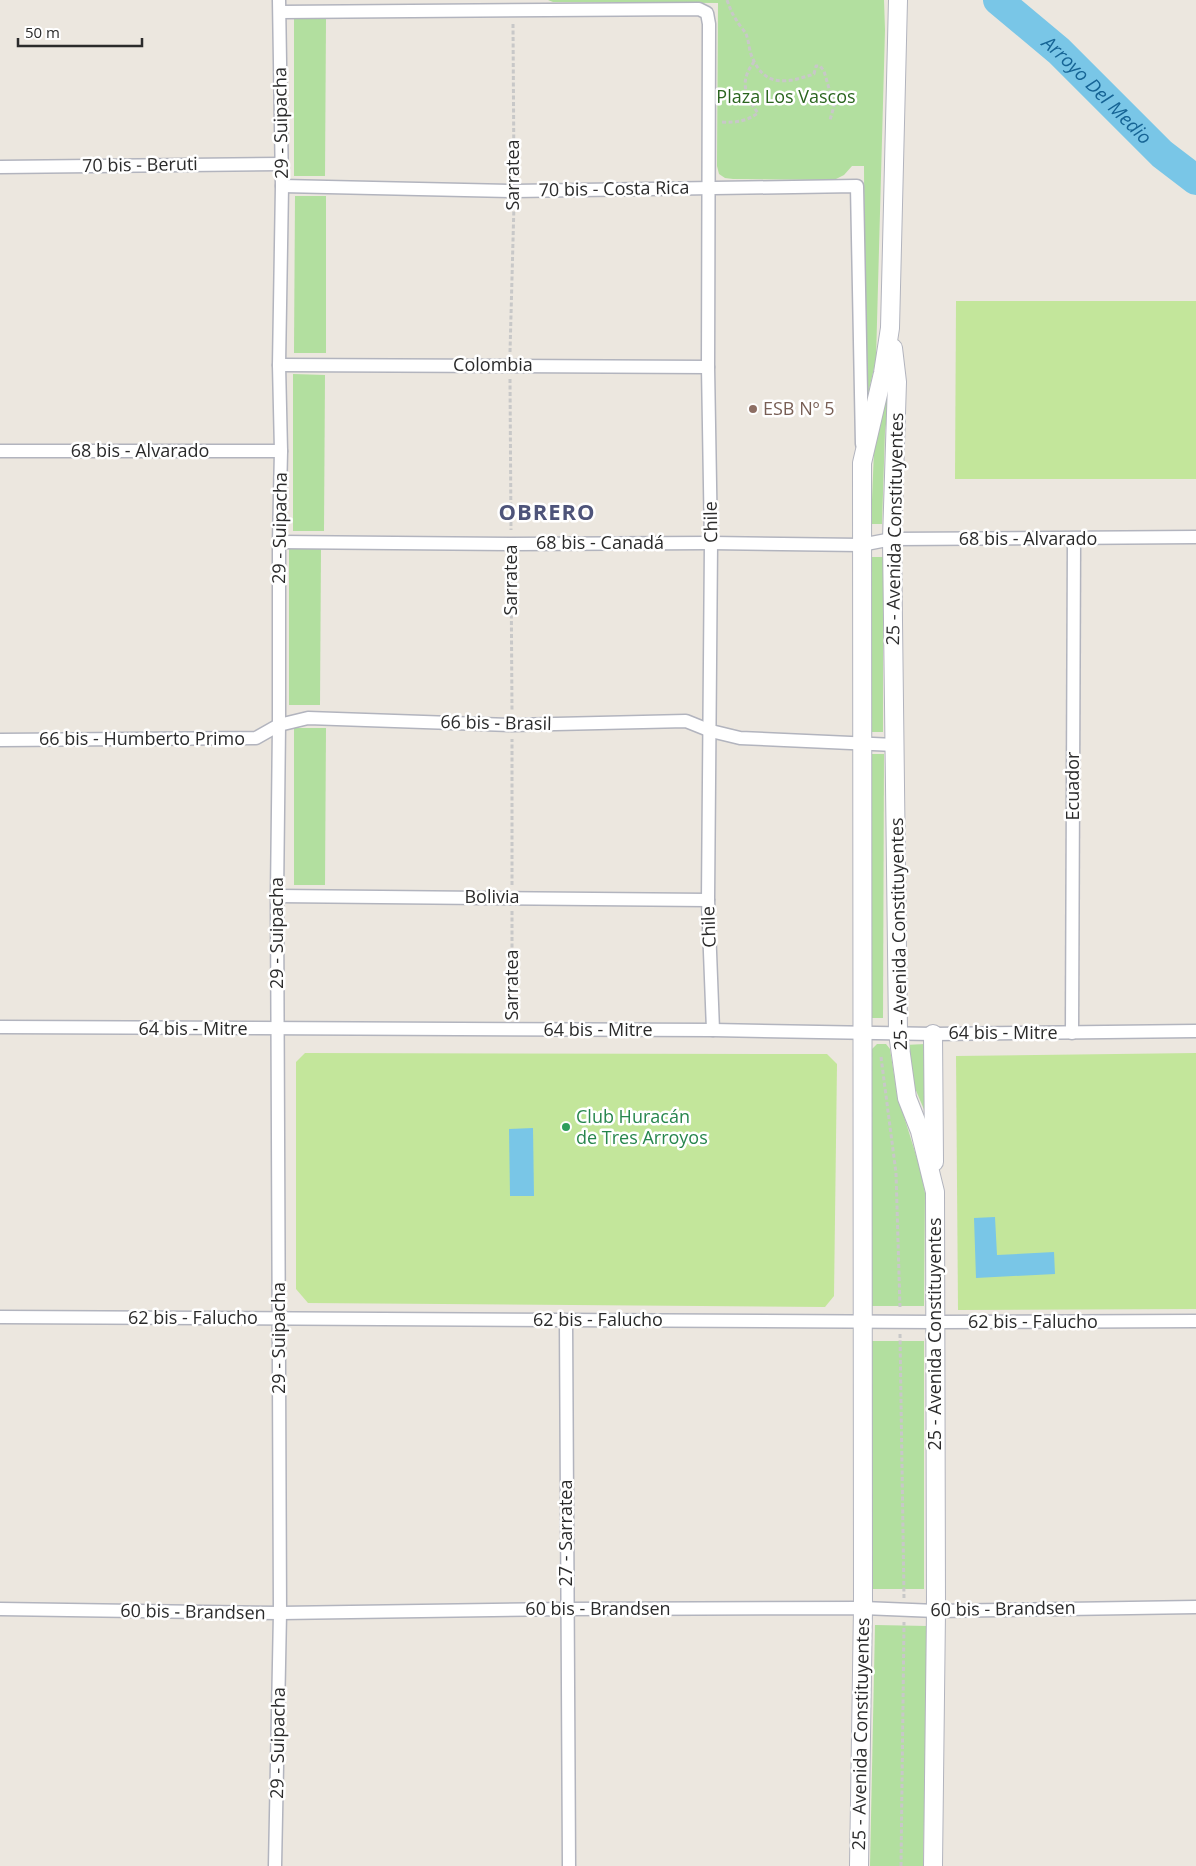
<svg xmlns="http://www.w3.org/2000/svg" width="1196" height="1866" viewBox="0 0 1196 1866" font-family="'Open Sans',sans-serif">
  <rect width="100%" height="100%" fill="#ece7df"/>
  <g fill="#b2df9f">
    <path d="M548 0H884L885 30 876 359 865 408 864 166H852L844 175 834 180 733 179 725 178 719 174 717 166 718 3 553 2Z"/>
    <path d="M294 19H326L325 176H294Z"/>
    <path d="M295 196H326V353H294Z"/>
    <path d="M293 374 325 375 324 531H293Z"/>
    <path d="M885 382H892L885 431 882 524H871L874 451Z"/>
    <path d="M289 548H321L320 705H289Z"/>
    <rect x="871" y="557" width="12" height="175"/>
    <path d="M294 728H326L325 885H294Z"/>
    <path d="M872 754H884L883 1018H871Z"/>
    <path d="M877 1044H886L890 1049 897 1094 920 1168 925 1193 924 1306H871L872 1049Z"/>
    <path d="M925 1044V1112L912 1081 905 1045Z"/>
    <rect x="871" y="1341" width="53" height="248"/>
    <path d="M875 1625 928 1626 923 1866H870Z"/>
  </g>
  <g fill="#c3e69b">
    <path d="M956 301H1196V479H955Z"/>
    <path d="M305 1053 827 1054 837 1064 834 1296 825 1307 308 1303 296 1289V1062Z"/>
    <path d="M1196 1053V1309L958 1310 956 1056Z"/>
  </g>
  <g fill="#79c6e7">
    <path d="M533 1128 534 1196H510L509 1129Z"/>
    <path d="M995 1217 997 1255 1054 1252 1055 1274 976 1278 974 1218Z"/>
  </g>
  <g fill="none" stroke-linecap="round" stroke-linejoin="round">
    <path stroke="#79c6e7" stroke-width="30" id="s1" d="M998 0 1059 51 1162 154 1196 180"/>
    <defs>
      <g id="minor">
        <path d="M280 12 699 9 707 13 709 24 708 367 711 543 708 900 713 1030"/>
        <path d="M0 167 281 164"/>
        <path d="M282 186 514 191 857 186 862 444"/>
        <path d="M279 365 708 367"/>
        <path d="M0 451H281"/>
        <path d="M279 542 511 544 711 543 861 545 892 539 1196 537"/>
        <path d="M0 740 256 738 279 725 308 718 512 725 686 721 711 731 740 738 895 745"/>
        <path d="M277 896 708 900"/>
        <path d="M0 1027 713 1030 933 1034 1196 1031"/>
        <path d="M1072 1033 1074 539"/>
        <path d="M0 1317 935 1322 1196 1321"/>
        <path d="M566 1321 569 1866"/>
        <path d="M0 1609 280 1613 566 1609 863 1608 936 1611 1196 1607"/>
        <path d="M275 1866 280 1613 277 896 279 725V542L281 451 279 365 282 186 279 0"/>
      </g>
      <g id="secondary">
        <path d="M893 348 897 382 892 539 898 1033 907 1098 920 1131 935 1192 936 1611 933 1866"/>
        <path d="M933 1034 934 1162"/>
        <path d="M859 1866 863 1608 862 463 883 373 890 328 898 0"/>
      </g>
    </defs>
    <use href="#minor" stroke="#b2b4be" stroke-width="15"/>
    <use href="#secondary" stroke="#b2b4be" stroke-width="20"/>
    <g stroke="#c8c8c8" stroke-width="3" stroke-dasharray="4 2.5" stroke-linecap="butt">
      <path d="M727 0C730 8 732 14 737 21 739 25 744 30 746 34 749 41 749 50 752 57 765 88 787 83 814 74L816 66H820L824 71 834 106 830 120"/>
      <path d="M513 24 514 178"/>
      <path d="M722 122C736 123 747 121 758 113 745 96 739 81 754 62"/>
      <path d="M510 352 514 204"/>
      <path d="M510 379 511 530"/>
      <path d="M511 556 512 712"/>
      <path d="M512 885V739"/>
      <path d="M512 911V1015"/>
      <path d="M881 1057 896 1173 900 1308"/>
      <path d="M900 1334 904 1598"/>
      <path d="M901 1866 904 1622"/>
    </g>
    <use href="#minor" stroke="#fff" stroke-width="12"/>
    <use href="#secondary" stroke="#fff" stroke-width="18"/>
  </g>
  <circle fill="#8d6e63" stroke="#fff" stroke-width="2" cx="753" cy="409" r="5"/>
  <circle fill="#2e9e5b" stroke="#fff" stroke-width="2" cx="566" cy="1127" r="5"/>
  <g text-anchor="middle" stroke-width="5" stroke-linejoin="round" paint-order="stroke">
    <g font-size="18" fill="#2b651f" stroke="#fff">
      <text x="786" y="103">Plaza Los Vascos</text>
    </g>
    <g font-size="18" fill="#2b2b2b" stroke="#fff">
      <text transform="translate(281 123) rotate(-91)" y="6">29 - Suipacha</text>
      <text transform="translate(140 165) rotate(-1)" y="6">70 bis - Beruti</text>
      <text transform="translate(513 175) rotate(-90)" y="6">Sarratea</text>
      <text transform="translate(614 189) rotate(-1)" y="6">70 bis - Costa Rica</text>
      <text x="493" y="371">Colombia</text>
      <text x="140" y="457">68 bis - Alvarado</text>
      <text transform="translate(711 522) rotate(-91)" y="6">Chile</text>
      <text transform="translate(280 528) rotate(-89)" y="6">29 - Suipacha</text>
      <text transform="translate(895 529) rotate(-89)" y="6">25 - Avenida Constituyentes</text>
      <text x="1028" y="545">68 bis - Alvarado</text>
      <text x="600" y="549">68 bis - Canadá</text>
      <text transform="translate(511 580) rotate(-90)" y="6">Sarratea</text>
      <text transform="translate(496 723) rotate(1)" y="6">66 bis - Brasil</text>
      <text x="142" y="745">66 bis - Humberto Primo</text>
      <text transform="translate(1073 786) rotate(-90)" y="6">Ecuador</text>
      <text x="492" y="903">Bolivia</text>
      <text transform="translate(709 927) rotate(-92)" y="6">Chile</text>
      <text transform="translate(277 933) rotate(-90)" y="6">29 - Suipacha</text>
      <text transform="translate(899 934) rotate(-91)" y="6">25 - Avenida Constituyentes</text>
      <text transform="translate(512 985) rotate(-90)" y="6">Sarratea</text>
      <text x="193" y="1035">64 bis - Mitre</text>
      <text x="598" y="1036">64 bis - Mitre</text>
      <text x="1003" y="1039">64 bis - Mitre</text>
      <text x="193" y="1324">62 bis - Falucho</text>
      <text x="598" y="1326">62 bis - Falucho</text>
      <text x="1033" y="1328">62 bis - Falucho</text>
      <text transform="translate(935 1334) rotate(-90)" y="6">25 - Avenida Constituyentes</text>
      <text transform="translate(279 1338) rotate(-90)" y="6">29 - Suipacha</text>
      <text transform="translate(566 1533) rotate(-90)" y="6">27 - Sarratea</text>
      <text x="598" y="1615">60 bis - Brandsen</text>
      <text transform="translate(1003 1609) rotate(-1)" y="6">60 bis - Brandsen</text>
      <text transform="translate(193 1612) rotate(1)" y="6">60 bis - Brandsen</text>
      <text transform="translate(861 1734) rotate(-89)" y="6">25 - Avenida Constituyentes</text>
      <text transform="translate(278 1743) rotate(-89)" y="6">29 - Suipacha</text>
    </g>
    <g font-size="18" fill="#785e54" stroke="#fff" text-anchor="start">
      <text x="763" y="415">ESB Nº 5</text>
    </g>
    <g font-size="18" fill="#27864d" stroke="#fff" text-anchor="start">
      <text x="576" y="1123">Club Huracán<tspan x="576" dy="21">de Tres Arroyos</tspan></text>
    </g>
    <g font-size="19" font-style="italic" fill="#166495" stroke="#fff">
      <text dy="7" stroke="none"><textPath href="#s1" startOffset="134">Arroyo Del Medio</textPath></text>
    </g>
    <g font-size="22" font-weight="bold" letter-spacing="1" fill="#4e547a" stroke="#fff">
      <text x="547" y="520">OBRERO</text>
    </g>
  </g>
  <path d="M18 38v8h124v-8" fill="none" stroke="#2b2b2b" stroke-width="2.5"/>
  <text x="25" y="38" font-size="15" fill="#2b2b2b" stroke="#ffffff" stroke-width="4" paint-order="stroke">50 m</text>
</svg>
